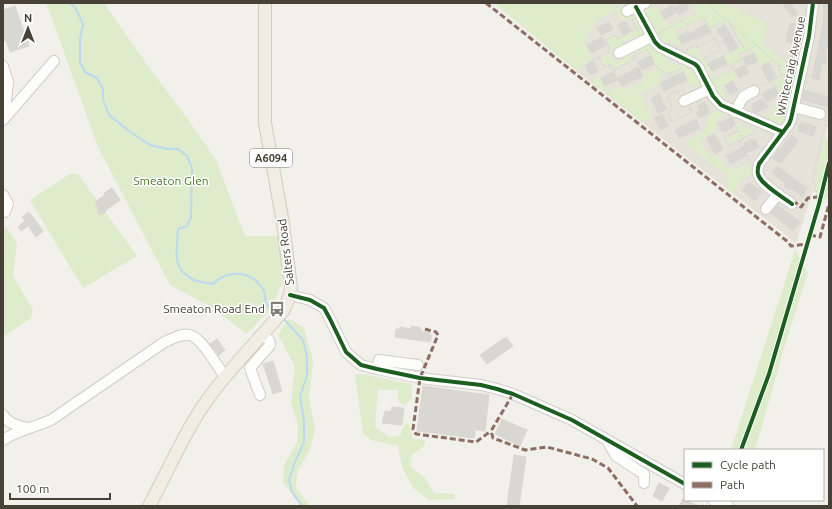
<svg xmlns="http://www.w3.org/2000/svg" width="832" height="509" viewBox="0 0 832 509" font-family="Ubuntu,sans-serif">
  <rect width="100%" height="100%" fill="#f1f0eb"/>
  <path fill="#e5e2d9" d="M607 3H829V120L813 191 796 243 575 70 584 42Z"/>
  <g fill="#deeccb">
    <path d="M45 3H104L148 66 187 118 216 160 241 226 246 236H280L282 284 270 310 246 334 215 309 170 285 98 147 51 16Z"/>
    <path d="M494 3H614L617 8 626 3H636L621 11 624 16 629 13H634L645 34 636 41 632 36 622 42 624 46 618 48 616 47 611 49 607 40 615 36 617 39 638 29 631 17 622 21 615 10 596 21 584 42 593 60 575 70Z"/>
    <path d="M693 3H724L768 24 762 43 788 65 796 73 793 87 789 91 786 107 788 110C785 129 776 124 762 118L772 112 770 109 784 101 774 81 783 76 779 66 772 60 760 65 752 48 739 55 742 60 732 65 728 64 724 56 743 45 732 26 726 21 710 29 704 18 688 27 687 25 675 30 683 47 669 41 661 44 641 8 645 5 648 10 657 6 668 26 681 19 682 21 698 13Z"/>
    <path d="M649 43 667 54 665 59 682 67 684 62 691 66 694 70 703 86 698 90 694 84 690 86 682 69 670 75 667 73 658 77 660 84 640 94 652 118 643 122 590 81 600 76 609 91 620 86 627 90 644 81V75L658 69 648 50 641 52 639 48Z"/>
    <path d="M696 47 702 58 705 59 715 78 733 69 738 78 720 87 726 97 723 99C713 88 709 70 699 61 695 57 689 57 686 51Z"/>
    <path d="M610 53 616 63 623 60 624 55 628 54 630 58 632 57 633 59 614 69 612 64 605 66 601 57Z"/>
    <path d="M719 109 728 113 715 120 717 123 714 132 700 140 710 158 717 155 725 166 733 170 751 163 750 168 752 174 742 179 731 193 727 190 728 176 684 142 703 132 710 114Z"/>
    <path d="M735 123 753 130 752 133 729 144 726 138 739 131Z"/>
    <path d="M829 138V196L825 199 813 191 824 139Z"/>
    <path d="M70 174H78L137 256 83 288 30 200Z"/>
    <path d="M3 223 17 243 13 276 33 310 31 318 3 337Z"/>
    <path d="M795 250 808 273 785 345 755 450H731Z"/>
    <path d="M289 319 304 328 313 361 309 398 315 429 310 450 297 472 296 488 310 506H301L283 482 284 465 297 442 298 425 291 403 295 367 278 334Z"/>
    <path d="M362 374 412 384V399L404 405 398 401V390H378L375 427 389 437 400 436 405 423 409 424 413 439 425 440V445L412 455 410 466 425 478 434 493 454 494 455 499 429 500 413 488 402 467 398 446 371 440 363 433 355 375Z"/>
  </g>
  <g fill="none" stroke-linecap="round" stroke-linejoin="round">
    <g stroke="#bcdaef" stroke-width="2">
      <path d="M69 3 75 7 83 24 80 39V62L85 72 97 78 103 89V99L109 115 129 131 150 145 167 149H178L187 156 192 168 191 217 187 226 178 229C177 250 171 270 194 280 199 282 207 283 213 284 229 268 253 271 264 291 265 295 265 300 266 304L277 312"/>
      <path d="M283 318 303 340 307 357V376L300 396 304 421V442L295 462 289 480 292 492 302 506"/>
    </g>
  </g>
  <g fill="#d9d7d2" stroke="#dad7d1">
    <path d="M683 3H686L689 9 679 15 678 12 664 19 661 12 672 5 674 8Z"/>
    <path d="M782 3H790L798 14 792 17Z"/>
    <path d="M824 3H829V36L825 58H827L826 64 822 63 819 80 812 78 823 24Z"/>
    <path d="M15 6 29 46 10 52 6 40 3 42V10Z"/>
    <path d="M609 22 613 29 601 35 597 28Z"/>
    <path d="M624 22H626L631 31 623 35 618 25Z"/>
    <path d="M790 23 798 24 795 41H800L797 57H792L794 43 786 42Z"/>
    <path d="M706 24 711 32 696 40 695 38 682 44 678 37 688 31 689 34Z"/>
    <path d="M725 25 738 48 730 52 717 29Z"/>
    <path d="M602 37 606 45 591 53 587 45Z"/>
    <path d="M754 53 758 61 747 66 743 58Z"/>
    <path d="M650 56 654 64 642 70 638 62Z"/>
    <path d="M723 56 727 64 712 71 708 64Z"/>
    <path d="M593 61 598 71 590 75 585 65Z"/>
    <path d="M769 62 776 78 768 81 761 66Z"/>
    <path d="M745 65 749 73 739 78 735 70Z"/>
    <path d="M638 67 643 76 623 86 618 78Z"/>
    <path d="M613 72 617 80 605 86 601 78Z"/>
    <path d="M683 72 687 80 664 91 660 83Z"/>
    <path d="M733 81 738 91 730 95 725 85Z"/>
    <path d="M775 87 778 93 776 95 777 96 767 102 762 94Z"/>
    <path d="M804 90 829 97V107L802 100Z"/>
    <path d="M659 94 666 109 658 113 651 98Z"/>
    <path d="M763 99 768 107 756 113 754 112 751 107 753 106 752 104Z"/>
    <path d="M705 102 710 113 699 118 696 113 700 111 697 106Z"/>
    <path d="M662 114 668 126 660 130 654 118Z"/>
    <path d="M731 117 735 124 732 126 733 127 725 132 724 130 722 131 718 124Z"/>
    <path d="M696 119 700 128 679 138 675 130Z"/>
    <path d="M801 122 817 127 813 136 798 131Z"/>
    <path d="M714 134 723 149 715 154 706 138Z"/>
    <path d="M791 135 798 141 780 164 773 158 779 148H781Z"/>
    <path d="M752 139 753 141 755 139 759 147 744 154 746 156 731 164 726 156 743 147V146L745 145 744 144Z"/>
    <path d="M777 166 807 188 803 197 791 188 790 190 784 186 786 184 772 173Z"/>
    <path d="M749 182 762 192 755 201 742 190Z"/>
    <path d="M112 188 120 200 106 210V211L103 214H98V207L95 202 105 195 104 193Z"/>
    <path d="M778 205 800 222 793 231 771 213Z"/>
    <path d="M29 212 43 231 36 237 28 226 21 231 18 227 25 221 22 217Z"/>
    <path d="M411 326 421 328 420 331 430 332V335H432L430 342 395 337 396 329H400V327L411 329Z"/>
    <path d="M506 337 513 346 487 364 480 355Z"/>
    <path d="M217 339 225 350 219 355 210 344Z"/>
    <path d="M273 361 282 391 273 394 263 364Z"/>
    <path d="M423 386 489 395 485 431 475 430 474 438 417 431Z"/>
    <path d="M392 407 404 408 402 425 382 423 385 411 391 412Z"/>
    <path d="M502 419 527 430 520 446 495 434Z"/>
    <path d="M514 455 526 457 519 506H507Z"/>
    <path d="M659 483 669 488 662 501 653 496Z"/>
    <path d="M683 499 685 500 699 506H679Z"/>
  </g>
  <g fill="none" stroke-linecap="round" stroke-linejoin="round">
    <defs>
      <g id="minor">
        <path d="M636 7 655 42 660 47 695 64 698 67 713 96 721 105 783 132"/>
        <path d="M627 11 645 3"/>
        <path d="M619 53 651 37"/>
        <path d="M3 66 8 82 4 119"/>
        <path d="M684 101 710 89"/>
        <path d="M794 107 820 114"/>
        <path d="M735 112 743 97 754 91"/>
        <path d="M3 120 54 61"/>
        <path d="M3 195 8 204 5 212"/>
        <path d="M792 204C784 198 760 184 758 174 757 170 758 167 759 164L789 124 791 119 809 36 813 3"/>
        <path d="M766 209 778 194"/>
        <path d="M290 295 310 300 324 308 330 319 346 352 361 365 377 369 420 378 481 385 497 389 513 394 572 420 685 484"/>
        <path d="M377 369 379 360 418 365"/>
        <path d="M260 395 250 368 270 345 269 340 263 335"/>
        <path d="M3 415C9 424 19 426 28 428"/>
        <path d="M3 440C18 430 35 427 51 420L163 343C171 339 181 333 190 335 202 338 218 367 225 377"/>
        <path d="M607 440 616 456 644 474V483"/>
        <path d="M713 500 728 506"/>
      </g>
      <path id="major" d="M149 506C166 475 180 442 199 412 223 375 255 344 283 311 287 303 290 297 291 288L283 223 265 123V3"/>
    </defs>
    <use href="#minor" stroke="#cfcec9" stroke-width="12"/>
    <use href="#major" stroke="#d3ccb9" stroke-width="14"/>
    <g stroke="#d2cfcb" stroke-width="1" stroke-dasharray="2 2" stroke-linecap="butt">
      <path d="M614 3 618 9"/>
      <path d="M706 3 778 64 792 70"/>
      <path d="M632 19 640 34"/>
      <path d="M729 22 745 50"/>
      <path d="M659 33 680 21 689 25 703 17 710 28 726 20"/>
      <path d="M719 44 736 35"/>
      <path d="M647 49 657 68 669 74 682 68"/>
      <path d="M686 50 696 45 697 48 715 38 721 50 702 60"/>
      <path d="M593 60 599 57"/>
      <path d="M778 65 782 75"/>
      <path d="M614 70 635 59 633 56 647 49"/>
      <path d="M714 80 733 70 730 64 741 59 739 54 756 45"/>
      <path d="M622 86 611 65 604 67 599 57 608 52 609 47 606 40 615 35 617 39 636 29"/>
      <path d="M762 86 793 70"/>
      <path d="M679 93 678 90 667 95 672 107 667 110 672 122 692 112 690 108"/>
      <path d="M733 120 742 138"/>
      <path d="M738 131 724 137 729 146 754 133 755 130"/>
      <path d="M739 141 749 161"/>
      <path d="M819 204 813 177 826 120"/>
    </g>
    <use href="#minor" stroke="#fdfdfc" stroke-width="10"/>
    <use href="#major" stroke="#f2ede4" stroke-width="12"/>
    <g stroke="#8d6e63" stroke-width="3" stroke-dasharray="6 3" stroke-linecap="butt">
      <path d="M486 3 788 242 791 246 807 244"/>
      <path d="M792 204 796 203 801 207 808 198 817 197"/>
      <path d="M810 235 820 237 829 204"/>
      <path d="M425 329 436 332 438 335 420 378 413 429 416 434 476 442 491 431"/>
      <path d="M513 394 491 431 493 438 525 450 547 447 592 459 608 468 637 506"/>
    </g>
    <defs>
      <g id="cycleway">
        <path d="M636 7 655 42 660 47 695 64 698 67 713 96 721 105 783 132"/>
        <path d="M792 204C784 198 760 184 758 174 757 170 758 167 759 164L789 124 791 119 809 36 813 3"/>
        <path d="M290 295 310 300 324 308 330 319 346 352 361 365 377 369 420 378 481 385 497 389 513 394 572 420 685 484"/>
        <path d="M741 450 769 374 819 204 829 163"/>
      </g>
    </defs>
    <use href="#cycleway" stroke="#fff" stroke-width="6"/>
    <use href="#cycleway" stroke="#1b5e20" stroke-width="4"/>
  </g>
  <defs>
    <symbol id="bus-bare" viewBox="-9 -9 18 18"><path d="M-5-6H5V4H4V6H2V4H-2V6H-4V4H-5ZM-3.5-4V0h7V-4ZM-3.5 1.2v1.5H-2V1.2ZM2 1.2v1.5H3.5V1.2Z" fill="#837e76" stroke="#fff" stroke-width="2.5" paint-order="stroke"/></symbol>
  </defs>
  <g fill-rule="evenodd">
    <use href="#bus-bare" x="266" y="298" width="22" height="22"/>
  </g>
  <g text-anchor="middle" stroke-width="3" stroke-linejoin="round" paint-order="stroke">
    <rect fill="#fff" stroke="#7f7a73" stroke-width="1" x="250" y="149" width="42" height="18" rx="3"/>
    <g font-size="11" font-weight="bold" fill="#484137">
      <text x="271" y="162">A6094</text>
    </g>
    <g font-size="12" fill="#484137" stroke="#fff">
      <text transform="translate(791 66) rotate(-78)" y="4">Whitecraig Avenue</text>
      <text transform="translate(286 252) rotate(-97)" y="4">Salters Road</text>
    </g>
    <g font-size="12" fill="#487a29" stroke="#fff">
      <text x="171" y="185">Smeaton Glen</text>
    </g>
    <g font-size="12" fill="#484137" stroke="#fff" text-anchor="end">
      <text x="265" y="313">Smeaton Road End</text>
    </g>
  </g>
  <rect width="832" height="509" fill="none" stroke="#484137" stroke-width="8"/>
  <rect x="684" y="449" width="140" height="52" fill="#ffffff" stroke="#b6b3af"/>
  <rect x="692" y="462" width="20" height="6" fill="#1b5e20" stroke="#b6b3af"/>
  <text x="720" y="469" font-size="12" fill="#484137">Cycle path</text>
  <rect x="692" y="482" width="20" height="6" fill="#8d6e63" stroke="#b6b3af"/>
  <text x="720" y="489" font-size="12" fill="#484137">Path</text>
  <g transform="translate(28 28)" stroke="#ffffff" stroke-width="3" paint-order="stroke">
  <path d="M0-3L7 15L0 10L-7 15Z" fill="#484137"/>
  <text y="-6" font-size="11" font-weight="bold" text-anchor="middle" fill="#484137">N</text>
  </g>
  <path d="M10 493v6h100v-6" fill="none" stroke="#484137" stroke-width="2"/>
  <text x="16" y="493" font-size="12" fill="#484137" stroke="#ffffff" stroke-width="3" paint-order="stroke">100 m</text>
</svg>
